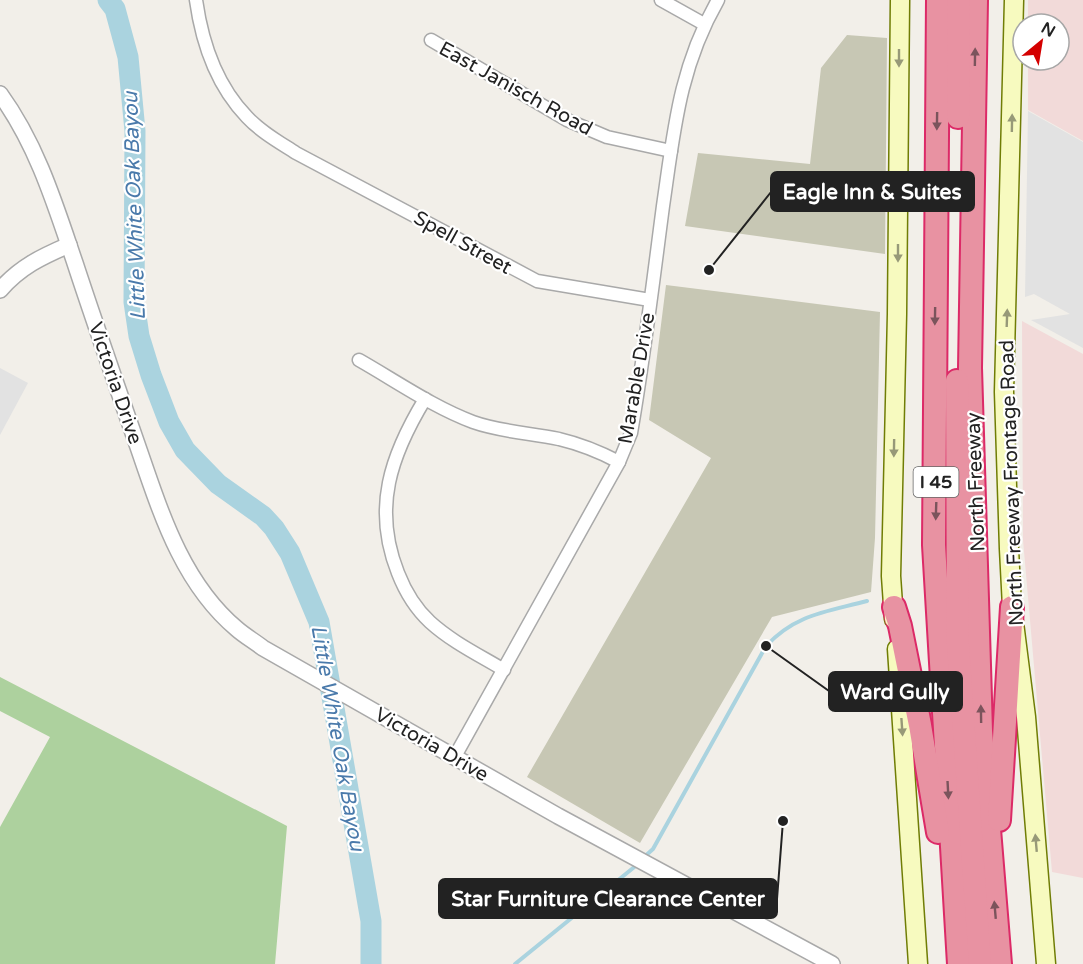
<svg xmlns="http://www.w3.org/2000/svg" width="1083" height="964" viewBox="0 0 1083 964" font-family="'Varela Round',sans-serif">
  <rect width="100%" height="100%" fill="#f2efe9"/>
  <g fill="#f2dad9">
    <path d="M1028 0H1083V141L1028 110V60H1059V24H1028Z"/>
    <path d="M1022 321 1083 354V878L1052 872 1023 540Z"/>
  </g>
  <g fill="#c7c7b4">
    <path d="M847 35 887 38 885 254 685 226 698 153 810 164 821 68Z"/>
    <path d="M666 285 880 312 875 538 871 592 772 617 640 843 527 777 711 458 649 420Z"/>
  </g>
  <path fill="#add19e" d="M0 677 287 826 275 964H0V827L50 737 0 711Z"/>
  <g fill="#e2e2e2">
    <path d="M1028 111 1083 142V348L1031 320 1070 314 1034 294 1025 297Z"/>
    <path d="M0 368 28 383 0 435Z"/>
  </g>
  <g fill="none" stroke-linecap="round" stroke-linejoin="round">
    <g stroke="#aad3df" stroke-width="4">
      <path d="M643 858 653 849 766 646C796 614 826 612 867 601"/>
      <path d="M515 964 638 864"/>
    </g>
    <path stroke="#aad3df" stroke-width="21" d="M108 0 115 9 128 57 135 131 134 302 139 336 151 375 169 422 185 450 218 484 263 516 274 528 290 553 319 622 371 921V964"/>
    <defs>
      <g id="minor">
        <path d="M196 0C202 43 217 86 247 117 261 132 279 142 296 153L537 281 650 300"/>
        <path d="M661 0 704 24"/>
        <path d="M431 40 567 120 607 137 671 151"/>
        <path d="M359 360C396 381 433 407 473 422 501 432 530 433 559 439 580 444 600 452 619 462"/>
        <path d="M425 399C391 455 372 508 398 573 405 591 416 609 430 622 452 642 479 655 504 670"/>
        <path d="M454 758 619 462 631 433C644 358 653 282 663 206 674 131 679 68 718 0"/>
      </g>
      <g id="tertiary">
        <path d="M0 94C37 145 55 204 75 263 95 324 116 384 137 444 160 510 181 582 237 629 245 636 254 641 263 648L558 816 832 964"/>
        <path d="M0 290C20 267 41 257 69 245"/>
      </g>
      <g id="secondary">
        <path d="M1014 0 1004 392 1009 549 1012 607 1026 717 1046 964"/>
        <path d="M894 619 891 576 897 314 900 0"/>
        <path d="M897 649 918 964"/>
      </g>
      <g id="motorway">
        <path d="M938 0 934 545 959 964"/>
        <path d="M976 0 970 368 981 731 1000 964"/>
        <path d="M958 117 959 0"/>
        <path d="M957 381 958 645 980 964"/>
        <path d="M894 607 900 626 920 725 938 832"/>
        <path d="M999 820 1012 607"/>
      </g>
    </defs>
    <use href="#minor" stroke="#a9a9a9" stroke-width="15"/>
    <use href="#tertiary" stroke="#a9a9a9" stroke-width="18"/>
    <use href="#secondary" stroke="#707d05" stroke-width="21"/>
    <use href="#motorway" stroke="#dc2a67" stroke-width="26"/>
    <use href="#minor" stroke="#fff" stroke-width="12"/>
    <use href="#tertiary" stroke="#fff" stroke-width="15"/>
    <use href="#secondary" stroke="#f7fabf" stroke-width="18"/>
    <use href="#motorway" stroke="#e892a2" stroke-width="22"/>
  </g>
  <defs><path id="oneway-solid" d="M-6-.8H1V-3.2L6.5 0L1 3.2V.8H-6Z" transform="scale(1.5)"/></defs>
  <g fill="#7b545c">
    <use href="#oneway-solid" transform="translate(975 57) rotate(-89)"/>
    <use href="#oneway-solid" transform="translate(937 121) rotate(91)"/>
    <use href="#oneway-solid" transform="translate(935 316) rotate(91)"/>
    <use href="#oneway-solid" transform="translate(936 511) rotate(92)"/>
    <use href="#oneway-solid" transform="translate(981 714) rotate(-91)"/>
    <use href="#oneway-solid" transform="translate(948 790) rotate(87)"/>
    <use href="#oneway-solid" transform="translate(995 910) rotate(-95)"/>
  </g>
  <g fill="#979978">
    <use href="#oneway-solid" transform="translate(899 58) rotate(90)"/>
    <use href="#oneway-solid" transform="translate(1012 123) rotate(-89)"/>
    <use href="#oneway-solid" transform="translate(898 253) rotate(90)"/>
    <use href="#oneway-solid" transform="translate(1007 318) rotate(-88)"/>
    <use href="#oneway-solid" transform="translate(894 448) rotate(91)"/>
    <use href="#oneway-solid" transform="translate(902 727) rotate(86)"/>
    <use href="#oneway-solid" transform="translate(1036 843) rotate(-95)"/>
  </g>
  <g text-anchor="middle" stroke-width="4.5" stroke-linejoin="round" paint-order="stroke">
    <rect fill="#fff" stroke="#646464" stroke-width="1.5" x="913.5" y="467" width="45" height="30" rx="4.5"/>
    <g font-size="18" font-weight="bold" fill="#222">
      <text x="936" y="488">I 45</text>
    </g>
    <g font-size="20" fill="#222" stroke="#fff">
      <text transform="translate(516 88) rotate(29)" y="7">East Janisch Road</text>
      <text transform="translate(463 242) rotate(29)" y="7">Spell Street</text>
      <text transform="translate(636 378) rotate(-80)" y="7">Marable Drive</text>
      <text transform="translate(116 383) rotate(71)" y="7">Victoria Drive</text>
      <text transform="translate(975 482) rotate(-92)" y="7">North Freeway</text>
      <text transform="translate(1011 483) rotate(-92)" y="7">North Freeway Frontage Road</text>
      <text transform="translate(432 744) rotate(30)" y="7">Victoria Drive</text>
    </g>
    <g font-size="21" font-style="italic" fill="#4a7aab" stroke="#fff">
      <text transform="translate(134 206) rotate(-92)" y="7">Little White Oak Bayou</text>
      <text transform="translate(338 738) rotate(80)" y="7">Little White Oak Bayou</text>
    </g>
  </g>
  <path fill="none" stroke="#222" stroke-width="2" d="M709 270L771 192M766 646L829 691M783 821L777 899"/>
  <g fill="#222" stroke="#fff" stroke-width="2">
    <circle cx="709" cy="270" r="6"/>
    <circle cx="766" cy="646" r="6"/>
    <circle cx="783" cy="821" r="6"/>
  </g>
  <g fill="#222" stroke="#222" stroke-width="2">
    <rect x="771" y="172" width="203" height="39" rx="6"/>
    <rect x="829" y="672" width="133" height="39" rx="6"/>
    <rect x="439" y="879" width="338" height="39" rx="6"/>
  </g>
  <g font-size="21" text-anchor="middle" font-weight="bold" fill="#fff">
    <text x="872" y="199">Eagle Inn &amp; Suites</text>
    <text x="895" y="699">Ward Gully</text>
    <text x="608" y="906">Star Furniture Clearance Center</text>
  </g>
  <g transform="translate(1041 42) rotate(30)"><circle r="28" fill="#ffffff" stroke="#a7a7a7" stroke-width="1.5"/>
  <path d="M0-4.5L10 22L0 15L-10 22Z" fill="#d40000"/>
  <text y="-9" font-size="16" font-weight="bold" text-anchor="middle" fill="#222222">N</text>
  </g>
</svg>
